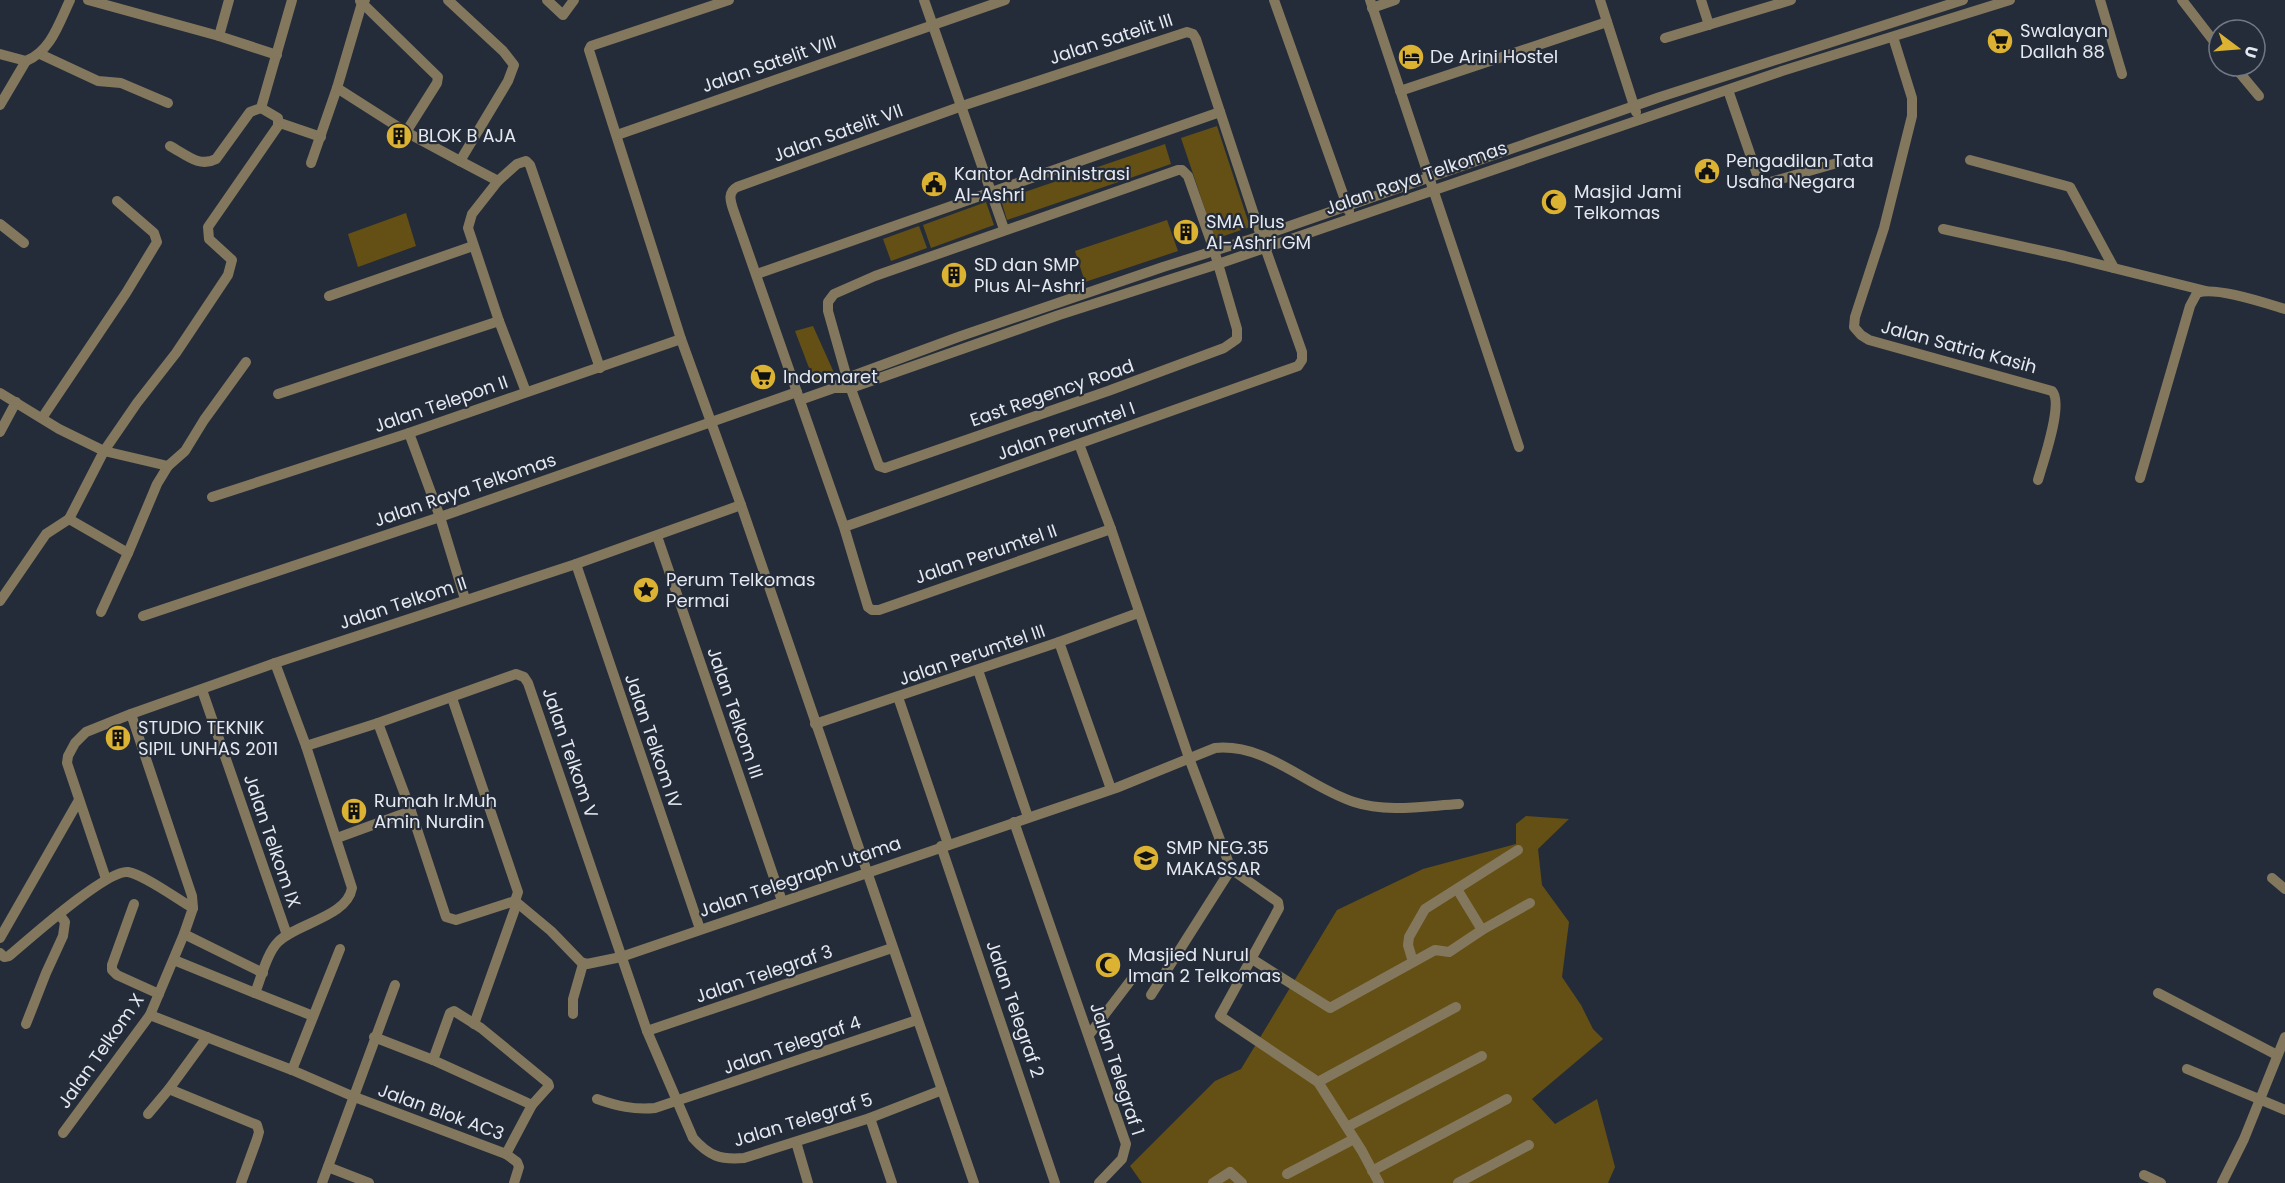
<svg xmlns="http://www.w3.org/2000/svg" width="2285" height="1183" viewBox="0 0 2285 1183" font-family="Poppins,sans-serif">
  <rect width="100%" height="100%" fill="#252c39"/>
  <g fill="#645014">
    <path d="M1217 126 1250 227 1215 239 1181 138Z"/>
    <path d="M1165 144 1171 164 1007 220 1001 200Z"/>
    <path d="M986 202 994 225 931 248 923 225Z"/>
    <path d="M406 213 416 246 358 267 348 234Z"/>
    <path d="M1167 220 1178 251 1085 282 1075 251Z"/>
    <path d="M919 226 927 248 891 261 883 239Z"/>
    <path d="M813 326 835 375 814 381 795 331Z"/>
    <path d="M1526 816 1569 819 1538 849 1542 885 1569 922 1562 977 1581 1005 1593 1029 1603 1039 1532 1099 1555 1124 1597 1099 1615 1167 1608 1183H1142L1130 1166 1215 1081 1241 1069 1337 910 1423 869 1516 844V824Z"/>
  </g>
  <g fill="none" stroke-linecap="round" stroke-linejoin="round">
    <g stroke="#83785d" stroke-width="10">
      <path d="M88 0 219 36 277 55"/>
      <path d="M365 0 362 3 337 88 406 132 460 161"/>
      <path d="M448 0 503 51 514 65 508 81 460 161 498 181 472 214 468 228 499 321 526 392"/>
      <path d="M547 0 563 15 574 0"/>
      <path d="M729 0 591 46 589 50 681 339 741 505 974 1183"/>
      <path d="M924 0 1004 229"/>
      <path d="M1274 0 1349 211"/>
      <path d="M1370 0 1519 447"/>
      <path d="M1600 0 1636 112"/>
      <path d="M1701 0 1709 25"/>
      <path d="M2100 0 2122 74"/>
      <path d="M2182 0 2219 48"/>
      <path d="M360 1 438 77 437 83 406 132"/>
      <path d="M1372 8 1395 0"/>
      <path d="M219 36 229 0"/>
      <path d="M1893 37 1912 98V116L1884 228 1855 317 1854 327 1861 335 1869 340 2052 391C2064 403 2043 462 2038 480"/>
      <path d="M1665 38 1791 0"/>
      <path d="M0 54 26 61"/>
      <path d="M40 54 98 81 121 83 168 103"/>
      <path d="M26 61C51 51 59 23 70 0"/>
      <path d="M2234 66 2259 96"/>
      <path d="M1728 90 1759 180 1767 183 1837 163"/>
      <path d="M1400 91 1607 22"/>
      <path d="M0 105 26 61"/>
      <path d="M280 123 321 137"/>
      <path d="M617 135 1005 0"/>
      <path d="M170 146C185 154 199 168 216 159L250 112 261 108 292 0"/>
      <path d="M1970 160 2070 187 2114 268"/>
      <path d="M311 163 337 88"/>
      <path d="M1178 170H1182L1188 176 1214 250 1237 329V339L1224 348 1108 391 885 468 879 466 847 378 828 311V302L834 294 875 276Z"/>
      <path d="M498 181 517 164 526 161 530 165 600 368"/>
      <path d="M0 224 24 243"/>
      <path d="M1943 229 2065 256 2206 291"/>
      <path d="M757 274 1220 112"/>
      <path d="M329 296 473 246"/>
      <path d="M834 388H851L1059 315 1218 264 1782 71 2010 0"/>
      <path d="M0 393 59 429 104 451 168 466 185 451 204 420 246 362"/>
      <path d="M278 394 499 321"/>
      <path d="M800 400 834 388 847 378 961 336 1163 267 1261 236 1660 97 1963 0"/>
      <path d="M42 418 126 293 157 242 154 233 117 201"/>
      <path d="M0 432 16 402"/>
      <path d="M409 433 440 517 465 599"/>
      <path d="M1079 444 1111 529 1189 758 1231 869 1278 902 1279 908 1220 1016 1318 1082 1362 1151 1379 1183"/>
      <path d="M2140 478 2190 306 2197 293C2215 286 2265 303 2285 309"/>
      <path d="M212 497 409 433 681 339"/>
      <path d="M844 527 1298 366 1302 360V352L1261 236 1196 39 1193 34 1187 32 962 106 737 187C728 192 730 200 733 209L844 527 868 607 872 610H879L1111 529"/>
      <path d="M657 536 782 901"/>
      <path d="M128 553 69 519 104 451 137 403 176 353 228 275 232 260 209 239 208 227 278 126V118L261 108"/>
      <path d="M576 564 700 929"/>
      <path d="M0 601 46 534 69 519"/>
      <path d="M101 612 128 553 157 484 168 466"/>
      <path d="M143 616 440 517 797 392"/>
      <path d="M1059 642 1111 789"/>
      <path d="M275 663 306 746 352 888C347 917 297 923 278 942 267 953 261 978 255 993L313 1016"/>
      <path d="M978 670 1028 817"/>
      <path d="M202 690 287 935"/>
      <path d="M898 697 948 844"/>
      <path d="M452 698 518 892 515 901"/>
      <path d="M378 723 411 811 446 917 456 920 515 901 551 931 581 962 587 964 621 957 1116 788 1215 748C1267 743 1307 787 1354 802 1387 813 1425 806 1459 804"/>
      <path d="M815 724 1059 642 1138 613"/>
      <path d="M306 746 378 723 516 674 524 677 528 683 647 1031 693 1138C709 1156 720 1160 744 1158L870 1118 942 1090"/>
      <path d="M1014 822 1126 1144 1122 1159 1099 1183"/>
      <path d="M337 838 411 811"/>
      <path d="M941 846 1055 1183"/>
      <path d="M2272 878 2285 889"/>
      <path d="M106 879 67 763 68 756 75 743 86 732 131 714 275 663 576 564 741 505"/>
      <path d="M1457 889 1482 930"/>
      <path d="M134 904 112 965V970L117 975 159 994"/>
      <path d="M184 934 263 973"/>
      <path d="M0 938 79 800"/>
      <path d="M0 953 4 957 9 956C28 940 107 869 128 872 145 875 177 899 193 908"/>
      <path d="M1252 959 1330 1008 1435 950 1449 952 1482 930 1530 903"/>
      <path d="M174 960 255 993"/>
      <path d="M1413 962 1408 945 1409 937 1425 909 1518 850"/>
      <path d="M2158 993 2277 1055"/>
      <path d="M1151 995 1231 869"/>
      <path d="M573 1014V999L583 964"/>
      <path d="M150 1015 292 1070 352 1096 506 1154 532 1105 549 1086 548 1083 481 1028 454 1011 450 1013 433 1060"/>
      <path d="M26 1024 46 973 63 936 65 922 59 914"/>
      <path d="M474 1024 517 903"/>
      <path d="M647 1031 892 948"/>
      <path d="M1089 1035 1131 980"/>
      <path d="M207 1037 169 1089 257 1125 259 1132 257 1139 241 1183"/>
      <path d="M374 1037 433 1060 532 1105"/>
      <path d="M2187 1069 2285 1110"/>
      <path d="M292 1070 340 949"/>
      <path d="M1318 1082 1456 1007"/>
      <path d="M597 1099C617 1106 634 1110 655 1108L917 1020"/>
      <path d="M148 1114 169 1089"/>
      <path d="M870 1118 892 1183"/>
      <path d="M1347 1127 1482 1056"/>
      <path d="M63 1133 150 1015 184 934 193 908 192 896 131 714"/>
      <path d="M796 1142 808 1183"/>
      <path d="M506 1154 517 1162 519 1167 514 1183"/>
      <path d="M328 1167 369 1183"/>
      <path d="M1372 1171 1507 1099"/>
      <path d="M1287 1174 1354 1139"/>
      <path d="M2144 1175 2161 1183"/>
      <path d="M322 1183 395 985"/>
      <path d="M1213 1183 1230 1172 1242 1183"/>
      <path d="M1458 1183 1529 1145"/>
      <path d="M2222 1183 2244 1139 2285 1037"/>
    </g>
  </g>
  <defs>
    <symbol id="supermarket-disc" viewBox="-11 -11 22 22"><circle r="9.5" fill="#dcb233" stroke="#252c39"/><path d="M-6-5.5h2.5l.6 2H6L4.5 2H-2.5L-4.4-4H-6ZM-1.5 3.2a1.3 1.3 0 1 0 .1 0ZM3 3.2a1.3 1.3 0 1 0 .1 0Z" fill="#111"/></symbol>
    <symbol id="hotel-disc" viewBox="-11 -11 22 22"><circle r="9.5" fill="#dcb233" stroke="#252c39"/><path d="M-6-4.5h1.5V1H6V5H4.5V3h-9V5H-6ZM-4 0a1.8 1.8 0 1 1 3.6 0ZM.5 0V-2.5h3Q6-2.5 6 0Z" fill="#111"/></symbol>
    <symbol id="building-disc" viewBox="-11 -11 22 22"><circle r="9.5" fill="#dcb233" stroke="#252c39"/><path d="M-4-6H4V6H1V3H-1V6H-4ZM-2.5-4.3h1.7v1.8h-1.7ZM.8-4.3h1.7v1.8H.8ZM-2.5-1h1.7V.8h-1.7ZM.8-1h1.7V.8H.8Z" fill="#111"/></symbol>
    <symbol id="civic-disc" viewBox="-11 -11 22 22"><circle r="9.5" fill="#dcb233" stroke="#252c39"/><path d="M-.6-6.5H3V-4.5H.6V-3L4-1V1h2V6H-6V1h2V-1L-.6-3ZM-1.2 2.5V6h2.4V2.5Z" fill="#111"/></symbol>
    <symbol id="mosque-disc" viewBox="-11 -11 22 22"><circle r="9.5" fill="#dcb233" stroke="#252c39"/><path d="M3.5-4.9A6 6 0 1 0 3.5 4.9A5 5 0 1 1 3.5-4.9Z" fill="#111"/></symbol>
    <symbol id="sight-disc" viewBox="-11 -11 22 22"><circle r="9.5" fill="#dcb233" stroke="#252c39"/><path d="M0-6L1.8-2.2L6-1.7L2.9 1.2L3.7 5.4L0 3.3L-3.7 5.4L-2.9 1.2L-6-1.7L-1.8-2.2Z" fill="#111"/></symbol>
    <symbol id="school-disc" viewBox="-11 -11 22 22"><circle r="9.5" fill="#dcb233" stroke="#252c39"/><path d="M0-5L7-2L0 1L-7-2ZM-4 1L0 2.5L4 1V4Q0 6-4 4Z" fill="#111"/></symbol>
  </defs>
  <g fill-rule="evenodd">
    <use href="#supermarket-disc" x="1985" y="26" width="30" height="30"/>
    <use href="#hotel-disc" x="1396" y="42" width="30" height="30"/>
    <use href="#building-disc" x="384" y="121" width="30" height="30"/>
    <use href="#civic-disc" x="1692" y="156" width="30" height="30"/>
    <use href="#civic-disc" x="919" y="169" width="30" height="30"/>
    <use href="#mosque-disc" x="1539" y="187" width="30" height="30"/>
    <use href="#building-disc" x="1171" y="217" width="30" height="30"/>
    <use href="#building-disc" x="939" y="260" width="30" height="30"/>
    <use href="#supermarket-disc" x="748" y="362" width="30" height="30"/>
    <use href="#sight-disc" x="631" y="575" width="30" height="30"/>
    <use href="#building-disc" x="103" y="723" width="30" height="30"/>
    <use href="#building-disc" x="339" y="796" width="30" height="30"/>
    <use href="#school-disc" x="1131" y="843" width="30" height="30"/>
    <use href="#mosque-disc" x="1093" y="950" width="30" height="30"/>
  </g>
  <g text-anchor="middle" stroke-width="4.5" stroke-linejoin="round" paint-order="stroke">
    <g font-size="18" fill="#e4e9f1" stroke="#252c39" text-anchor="start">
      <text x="2020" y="37">Swalayan<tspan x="2020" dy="21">Dallah 88</tspan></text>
      <text x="1430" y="63">De Arini Hostel</text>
      <text x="418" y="142">BLOK B AJA</text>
      <text x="1726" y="167">Pengadilan Tata<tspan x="1726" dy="21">Usaha Negara</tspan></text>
      <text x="954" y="180">Kantor Administrasi<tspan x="954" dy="21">Al-Ashri</tspan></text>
      <text x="1574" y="198">Masjid Jami<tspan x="1574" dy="21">Telkomas</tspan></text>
      <text x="1206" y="228">SMA Plus<tspan x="1206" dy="21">Al-Ashri GM</tspan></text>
      <text x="974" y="271">SD dan SMP<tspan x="974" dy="21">Plus Al-Ashri</tspan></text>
      <text x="783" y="383">Indomaret</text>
      <text x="666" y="586">Perum Telkomas<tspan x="666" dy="21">Permai</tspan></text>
      <text x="138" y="734">STUDIO TEKNIK<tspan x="138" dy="21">SIPIL UNHAS 2011</tspan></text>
      <text x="374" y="807">Rumah Ir.Muh<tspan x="374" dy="21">Amin Nurdin</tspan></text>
      <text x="1166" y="854">SMP NEG.35<tspan x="1166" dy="21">MAKASSAR</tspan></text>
      <text x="1128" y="961">Masjied Nurul<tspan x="1128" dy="21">Iman 2 Telkomas</tspan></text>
    </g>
    <g font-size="18" fill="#e4e9f1" stroke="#252c39">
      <text transform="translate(1111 39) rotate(-18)" y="6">Jalan Satelit III</text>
      <text transform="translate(769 64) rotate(-19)" y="6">Jalan Satelit VIII</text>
      <text transform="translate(838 133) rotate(-20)" y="6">Jalan Satelit VII</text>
      <text transform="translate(1416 178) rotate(-19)" y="6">Jalan Raya Telkomas</text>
      <text transform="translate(1959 347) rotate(15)" y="6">Jalan Satria Kasih</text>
      <text transform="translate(1052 393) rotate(-19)" y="6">East Regency Road</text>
      <text transform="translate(441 404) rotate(-19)" y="6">Jalan Telepon II</text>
      <text transform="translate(1066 431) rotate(-19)" y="6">Jalan Perumtel I</text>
      <text transform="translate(465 490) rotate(-19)" y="6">Jalan Raya Telkomas</text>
      <text transform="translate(986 554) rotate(-19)" y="6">Jalan Perumtel II</text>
      <text transform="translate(403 603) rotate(-18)" y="6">Jalan Telkom II</text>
      <text transform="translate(972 655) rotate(-19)" y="6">Jalan Perumtel III</text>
      <text transform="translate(735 713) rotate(71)" y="6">Jalan Telkom III</text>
      <text transform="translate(653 741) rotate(71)" y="6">Jalan Telkom IV</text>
      <text transform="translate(570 753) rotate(71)" y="6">Jalan Telkom V</text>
      <text transform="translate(272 841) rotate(71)" y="6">Jalan Telkom IX</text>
      <text transform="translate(800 877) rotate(-19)" y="6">Jalan Telegraph Utama</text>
      <text transform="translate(764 974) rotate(-19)" y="6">Jalan Telegraf 3</text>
      <text transform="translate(1015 1009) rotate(71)" y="6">Jalan Telegraf 2</text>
      <text transform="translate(792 1045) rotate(-19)" y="6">Jalan Telegraf 4</text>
      <text transform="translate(101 1051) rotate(-55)" y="6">Jalan Telkom X</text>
      <text transform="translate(1117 1069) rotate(72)" y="6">Jalan Telegraf 1</text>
      <text transform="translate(441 1112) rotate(20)" y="6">Jalan Blok AC3</text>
      <text transform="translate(803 1120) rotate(-17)" y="6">Jalan Telegraf 5</text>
    </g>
  </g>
  <g transform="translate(2237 48) rotate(106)"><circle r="28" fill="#252c39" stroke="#717883" stroke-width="1.5"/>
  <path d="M0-4.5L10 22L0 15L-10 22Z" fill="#dcb233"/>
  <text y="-9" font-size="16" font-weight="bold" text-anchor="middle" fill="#e4e9f1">U</text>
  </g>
</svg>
